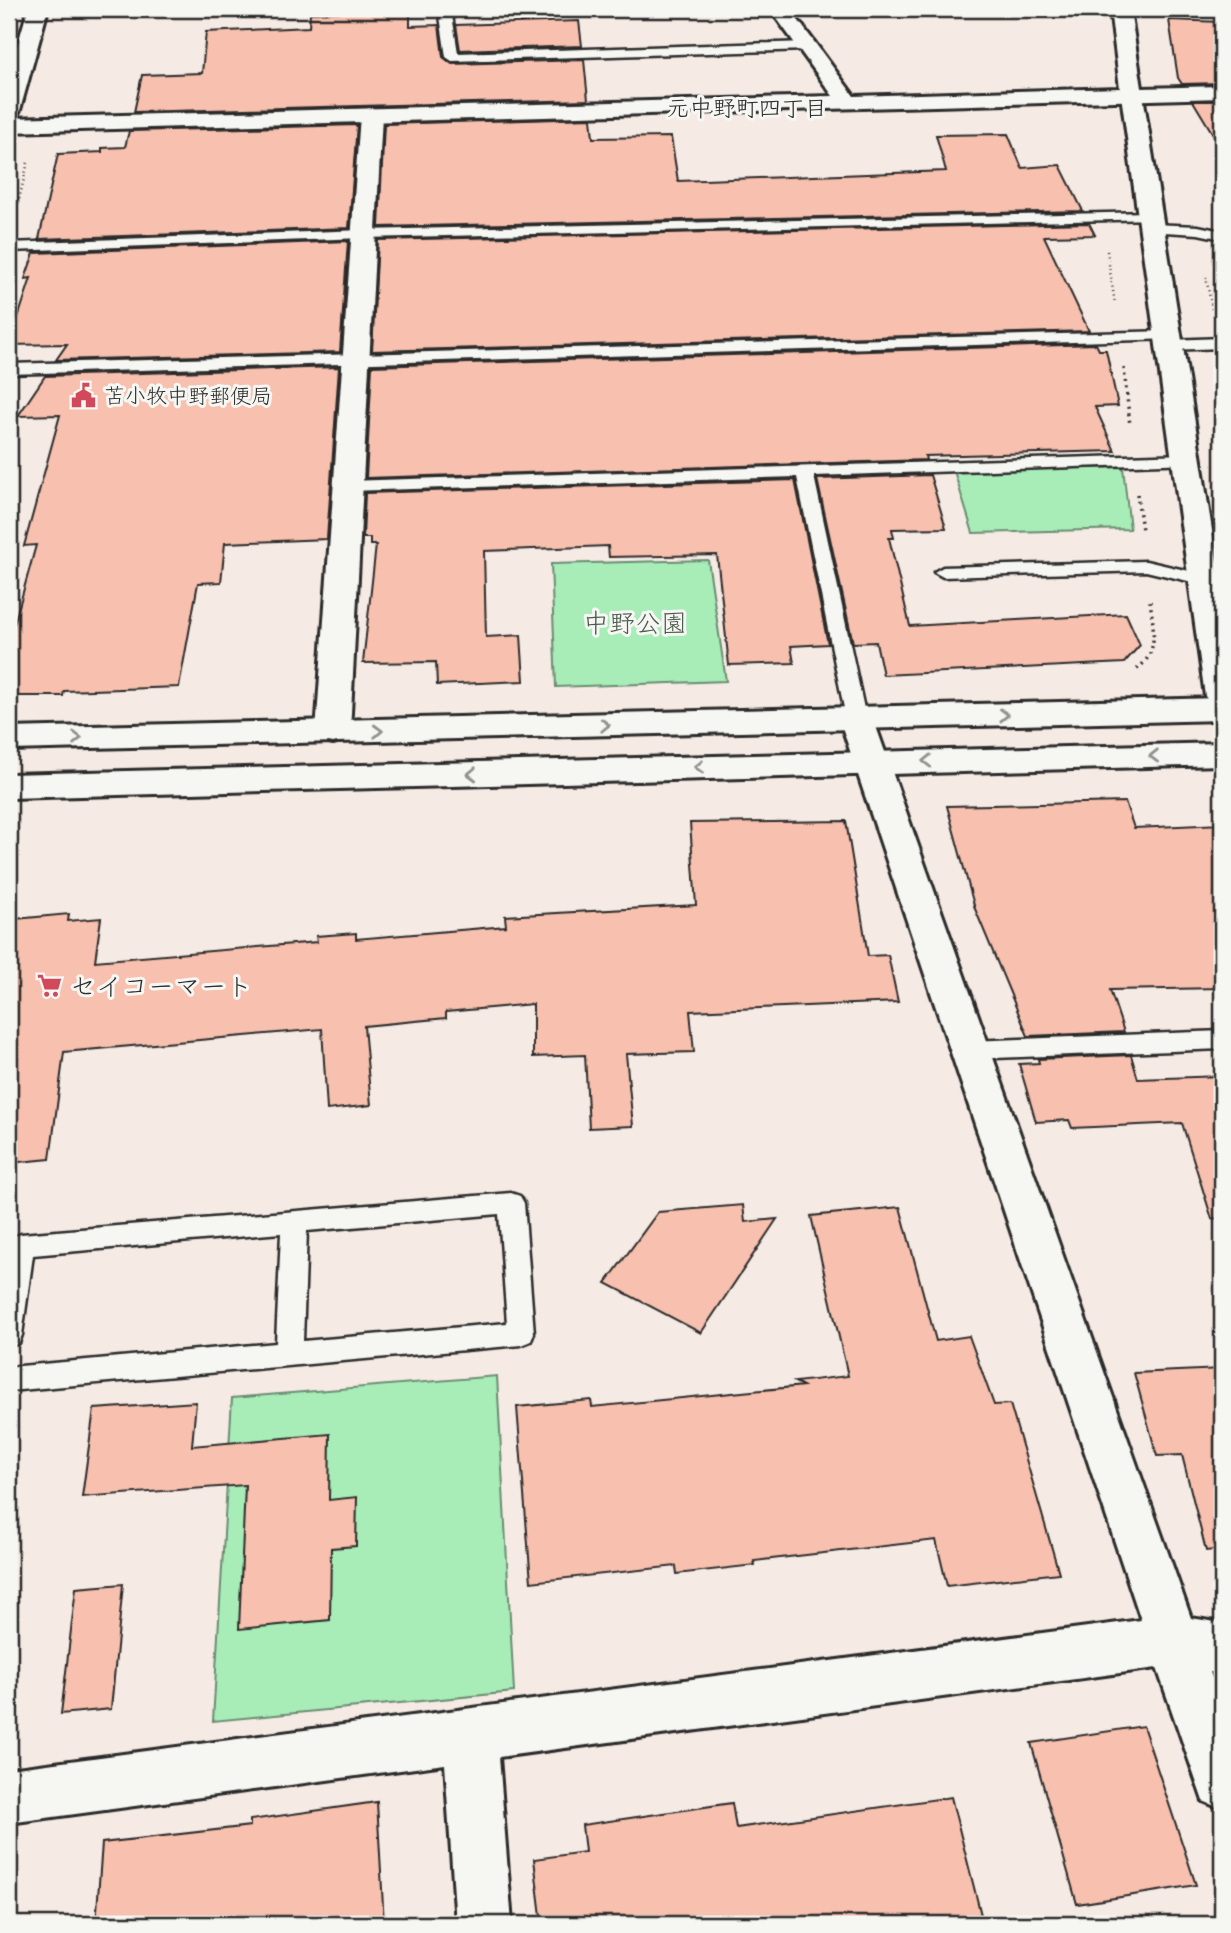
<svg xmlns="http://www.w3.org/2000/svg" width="1231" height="1933" viewBox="0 0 1231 1933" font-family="'Comic Neue','Klee One',sans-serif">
  <rect width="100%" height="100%" fill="#f6ebe4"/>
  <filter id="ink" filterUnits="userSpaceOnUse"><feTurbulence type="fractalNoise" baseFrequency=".0143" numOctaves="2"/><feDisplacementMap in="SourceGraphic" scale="14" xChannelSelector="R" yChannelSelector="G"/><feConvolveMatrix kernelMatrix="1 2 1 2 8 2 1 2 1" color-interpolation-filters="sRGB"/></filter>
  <g filter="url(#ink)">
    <g fill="#a8edb8" stroke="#6a8c72" stroke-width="2">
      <path d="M1123 467 1130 529 973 533 954 471Z"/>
      <path d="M708 560 726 681 556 687 551 564Z"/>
      <path d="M497 1376 514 1692 213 1721 232 1398Z"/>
    </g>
    <g fill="#f8c0ae" stroke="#2b2b2b" stroke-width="2">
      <path d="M360 9H410V26L439 25 443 57 452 64 584 60 588 100 134 112 142 75 202 73 206 32 309 27 310 13 360 11Z"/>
      <path d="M1169 20 1222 22V83L1182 84 1178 78Z"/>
      <path d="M579 21 582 46 460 50 456 25Z"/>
      <path d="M1193 101H1222V149Z"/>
      <path d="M591 118 593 138 671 137 678 181 946 171 936 135 1008 134 1022 168 1060 165 1083 211 379 227 384 124Z"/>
      <path d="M357 125 349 228 39 239 58 154 102 152V148L125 147 129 131Z"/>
      <path d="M1089 223 1095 235 1044 236 1089 331 372 351 378 240Z"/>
      <path d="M348 241 340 352 56 360 67 344 9 345 31 278 25 279 34 253Z"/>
      <path d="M1096 344 1099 350H1106L1118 406 1095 407 1115 451 925 456 926 460 366 478 372 366Z"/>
      <path d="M339 367 327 539 225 543 221 582 198 583 179 687 64 691 63 696H9V643L36 545 24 546 60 415 18 416 45 376Z"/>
      <path d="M930 475 946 528 892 529 894 538H889L910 626 1126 614 1140 645 1124 663 883 675 876 642 853 643 817 479Z"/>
      <path d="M795 480 828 644 791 646 794 663 729 665 717 555 609 557 608 546 484 551 486 637 521 635 524 681 437 685 436 662 363 663 376 545H370V538H363L365 493Z"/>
      <path d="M1125 802 1134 828 1222 824V988L1110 990 1124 1032 1028 1036 975 909 947 806Z"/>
      <path d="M846 821 868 956 888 955 898 1002 690 1011 694 1052 626 1054 633 1126 589 1128 585 1055 533 1057V1004L446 1012V1018L364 1026 371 1105 327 1110 322 1029 64 1052 50 1159 9 1163V954L15 919 69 914 68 921 101 918 95 961 317 942 316 936 356 933V939L506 926 505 916 696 905 690 823Z"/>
      <path d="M1131 1055 1138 1079 1222 1076V1217L1212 1219 1182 1123 1072 1128 1069 1120 1036 1122 1019 1064 1039 1063 1038 1059Z"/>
      <path d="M743 1205 745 1222 777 1219 701 1333 606 1283 658 1212Z"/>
      <path d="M900 1207 936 1341 969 1336 994 1405 1010 1404 1059 1573 947 1586 936 1540 754 1561 755 1565 677 1574 676 1566 531 1582 517 1407 591 1400 592 1407 803 1386 795 1382 848 1376 811 1216Z"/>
      <path d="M1222 1369V1549L1206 1551 1182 1455 1157 1456 1134 1373Z"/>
      <path d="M196 1402 192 1446 330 1434 329 1500 357 1497 356 1546 331 1548 330 1620 239 1629 245 1485 82 1497 94 1409Z"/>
      <path d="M123 1584 111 1709 61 1714 76 1588Z"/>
      <path d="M1143 1726 1196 1885 1077 1904 1031 1743Z"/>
      <path d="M951 1797 981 1915 927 1924H542L534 1859 585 1852 582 1825 732 1803 736 1828Z"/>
      <path d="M377 1802 384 1924H96L102 1843 250 1826V1820Z"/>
    </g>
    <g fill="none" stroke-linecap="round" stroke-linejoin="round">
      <defs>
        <g id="service">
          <path d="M439 9H451L458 53 807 42 813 46 807 50 452 61 446 57Z"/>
          <path d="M1150 212 1155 213V219L364 238 9 251V243L364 230Z"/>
          <path d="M1152 224 1198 226 1222 231V239L1198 234 1147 231 1145 228Z"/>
          <path d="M1168 331 1173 333 1176 336 1173 339 9 374V364Z"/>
          <path d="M1222 338V348L1170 350 1162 345 1170 340Z"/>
          <path d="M1187 454 1195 459 1193 463 814 476 866 718 863 722H849L846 718 797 477 348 491 339 486 348 481Z"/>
          <path d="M1146 561 1211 576 1214 580 1205 585 1146 571 943 577 934 572 943 567Z"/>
          <path d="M1222 1031V1049L970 1059 962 1056 958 1050 962 1044 970 1041Z"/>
          <path d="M511 1193 520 1196 524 1203 534 1333 531 1341 521 1345 9 1391V1367L276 1343 281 1233 33 1255 22 1335 19 1343 9 1347V1244L12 1237 21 1234ZM499 1214 507 1323 303 1341 307 1231Z"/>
        </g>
        <g id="minor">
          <path d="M1132 89 1140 90 1143 95 1222 593V706L1210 703 1205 696 1121 95 1124 90Z"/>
          <path d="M371 108 379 110 382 115 350 732 345 740 333 743 321 740 316 732 360 115 363 110Z"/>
          <path d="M856 707 868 710 873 718 1191 1618 1222 1623V1673L1210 1672 1222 1706V1809L1203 1801 1157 1668 499 1757 512 1924H456L445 1764 9 1823V1769L1141 1620 839 718 844 710Z"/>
        </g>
        <g id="tertiary">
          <path d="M770 9H790L854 96 1120 88 1110 9H1130L1142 88 1222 86V98L9 132V118L833 96Z"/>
          <path d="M1222 698V720L9 750V728Z"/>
          <path d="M1222 743V765L9 798V774Z"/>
        </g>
        <path id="trunk" d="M28 9H48L20 110 17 115 9 117V74Z"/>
      </defs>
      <use href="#service" stroke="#2b2b2b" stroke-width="5"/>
      <use href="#minor" stroke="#2b2b2b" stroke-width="6"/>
      <use href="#tertiary" stroke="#2b2b2b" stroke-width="6"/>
      <use href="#trunk" stroke="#2b2b2b" stroke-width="6"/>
      <g stroke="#2b2b2b" stroke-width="2.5" stroke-dasharray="1 3.5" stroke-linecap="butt">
        <path d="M16 212 28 162"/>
        <path d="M1107 251 1115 304"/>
        <path d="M1206 277 1212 309"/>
      </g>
      <g stroke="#2b2b2b" stroke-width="3.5" stroke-dasharray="2 4.5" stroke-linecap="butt">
        <path d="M1124 368 1130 426"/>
        <path d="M1137 494 1142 530"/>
        <path d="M1137 669C1160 652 1153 626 1150 601"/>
      </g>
      <use href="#service" fill="#f6f6f2" fill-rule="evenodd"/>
      <use href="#minor" fill="#f6f6f2" fill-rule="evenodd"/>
      <use href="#tertiary" fill="#f6f6f2" fill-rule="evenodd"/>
      <use href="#trunk" fill="#f6f6f2" fill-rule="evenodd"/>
    </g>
    <defs><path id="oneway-chevron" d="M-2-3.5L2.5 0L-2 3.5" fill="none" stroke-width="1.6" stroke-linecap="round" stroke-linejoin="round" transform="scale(1.75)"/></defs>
    <g stroke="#90908e">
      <use href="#oneway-chevron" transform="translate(1004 715) rotate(-1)"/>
      <use href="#oneway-chevron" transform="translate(605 725) rotate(-2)"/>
      <use href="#oneway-chevron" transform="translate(378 731) rotate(-2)"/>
      <use href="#oneway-chevron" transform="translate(77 738) rotate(-1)"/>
      <use href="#oneway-chevron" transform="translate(1154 756) rotate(179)"/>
      <use href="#oneway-chevron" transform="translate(927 761) rotate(179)"/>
      <use href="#oneway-chevron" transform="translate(699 767) rotate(178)"/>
      <use href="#oneway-chevron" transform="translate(472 774) rotate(178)"/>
    </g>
  </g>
  <defs>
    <symbol id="civic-bare" viewBox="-9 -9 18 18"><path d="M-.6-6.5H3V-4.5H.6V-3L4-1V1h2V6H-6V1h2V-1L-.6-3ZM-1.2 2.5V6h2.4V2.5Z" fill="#d1495b" stroke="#f6f6f2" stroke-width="2.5" paint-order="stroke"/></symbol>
    <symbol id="supermarket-bare" viewBox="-9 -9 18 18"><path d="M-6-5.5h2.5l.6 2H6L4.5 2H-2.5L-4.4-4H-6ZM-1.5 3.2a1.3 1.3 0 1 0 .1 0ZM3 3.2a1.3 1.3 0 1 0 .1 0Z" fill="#d1495b" stroke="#f6f6f2" stroke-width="2.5" paint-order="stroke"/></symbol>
  </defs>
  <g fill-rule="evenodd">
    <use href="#civic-bare" x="66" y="378" width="35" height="35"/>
    <use href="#supermarket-bare" x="32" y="968" width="35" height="35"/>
  </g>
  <g text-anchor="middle" stroke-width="6" stroke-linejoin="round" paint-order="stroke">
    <g font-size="21" fill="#2b2b2b" stroke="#f6f6f2" text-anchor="start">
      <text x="104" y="403">苫小牧中野郵便局</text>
    </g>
    <g font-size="23" fill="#2b2b2b" stroke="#f6f6f2">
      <text x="747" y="116">元中野町四丁目</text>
    </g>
    <g font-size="26" fill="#4a5c4e" stroke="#f6f6f2">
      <text x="635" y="632">中野公園</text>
    </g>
    <g font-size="26" fill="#2b2b2b" stroke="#f6f6f2" text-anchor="start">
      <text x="70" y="995">セイコーマート</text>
    </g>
  </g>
  <rect width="1231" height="1933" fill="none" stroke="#f6f6f2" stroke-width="35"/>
  <rect x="18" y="18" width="1196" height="1898" fill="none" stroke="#2b2b2b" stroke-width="2.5" filter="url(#ink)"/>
</svg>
